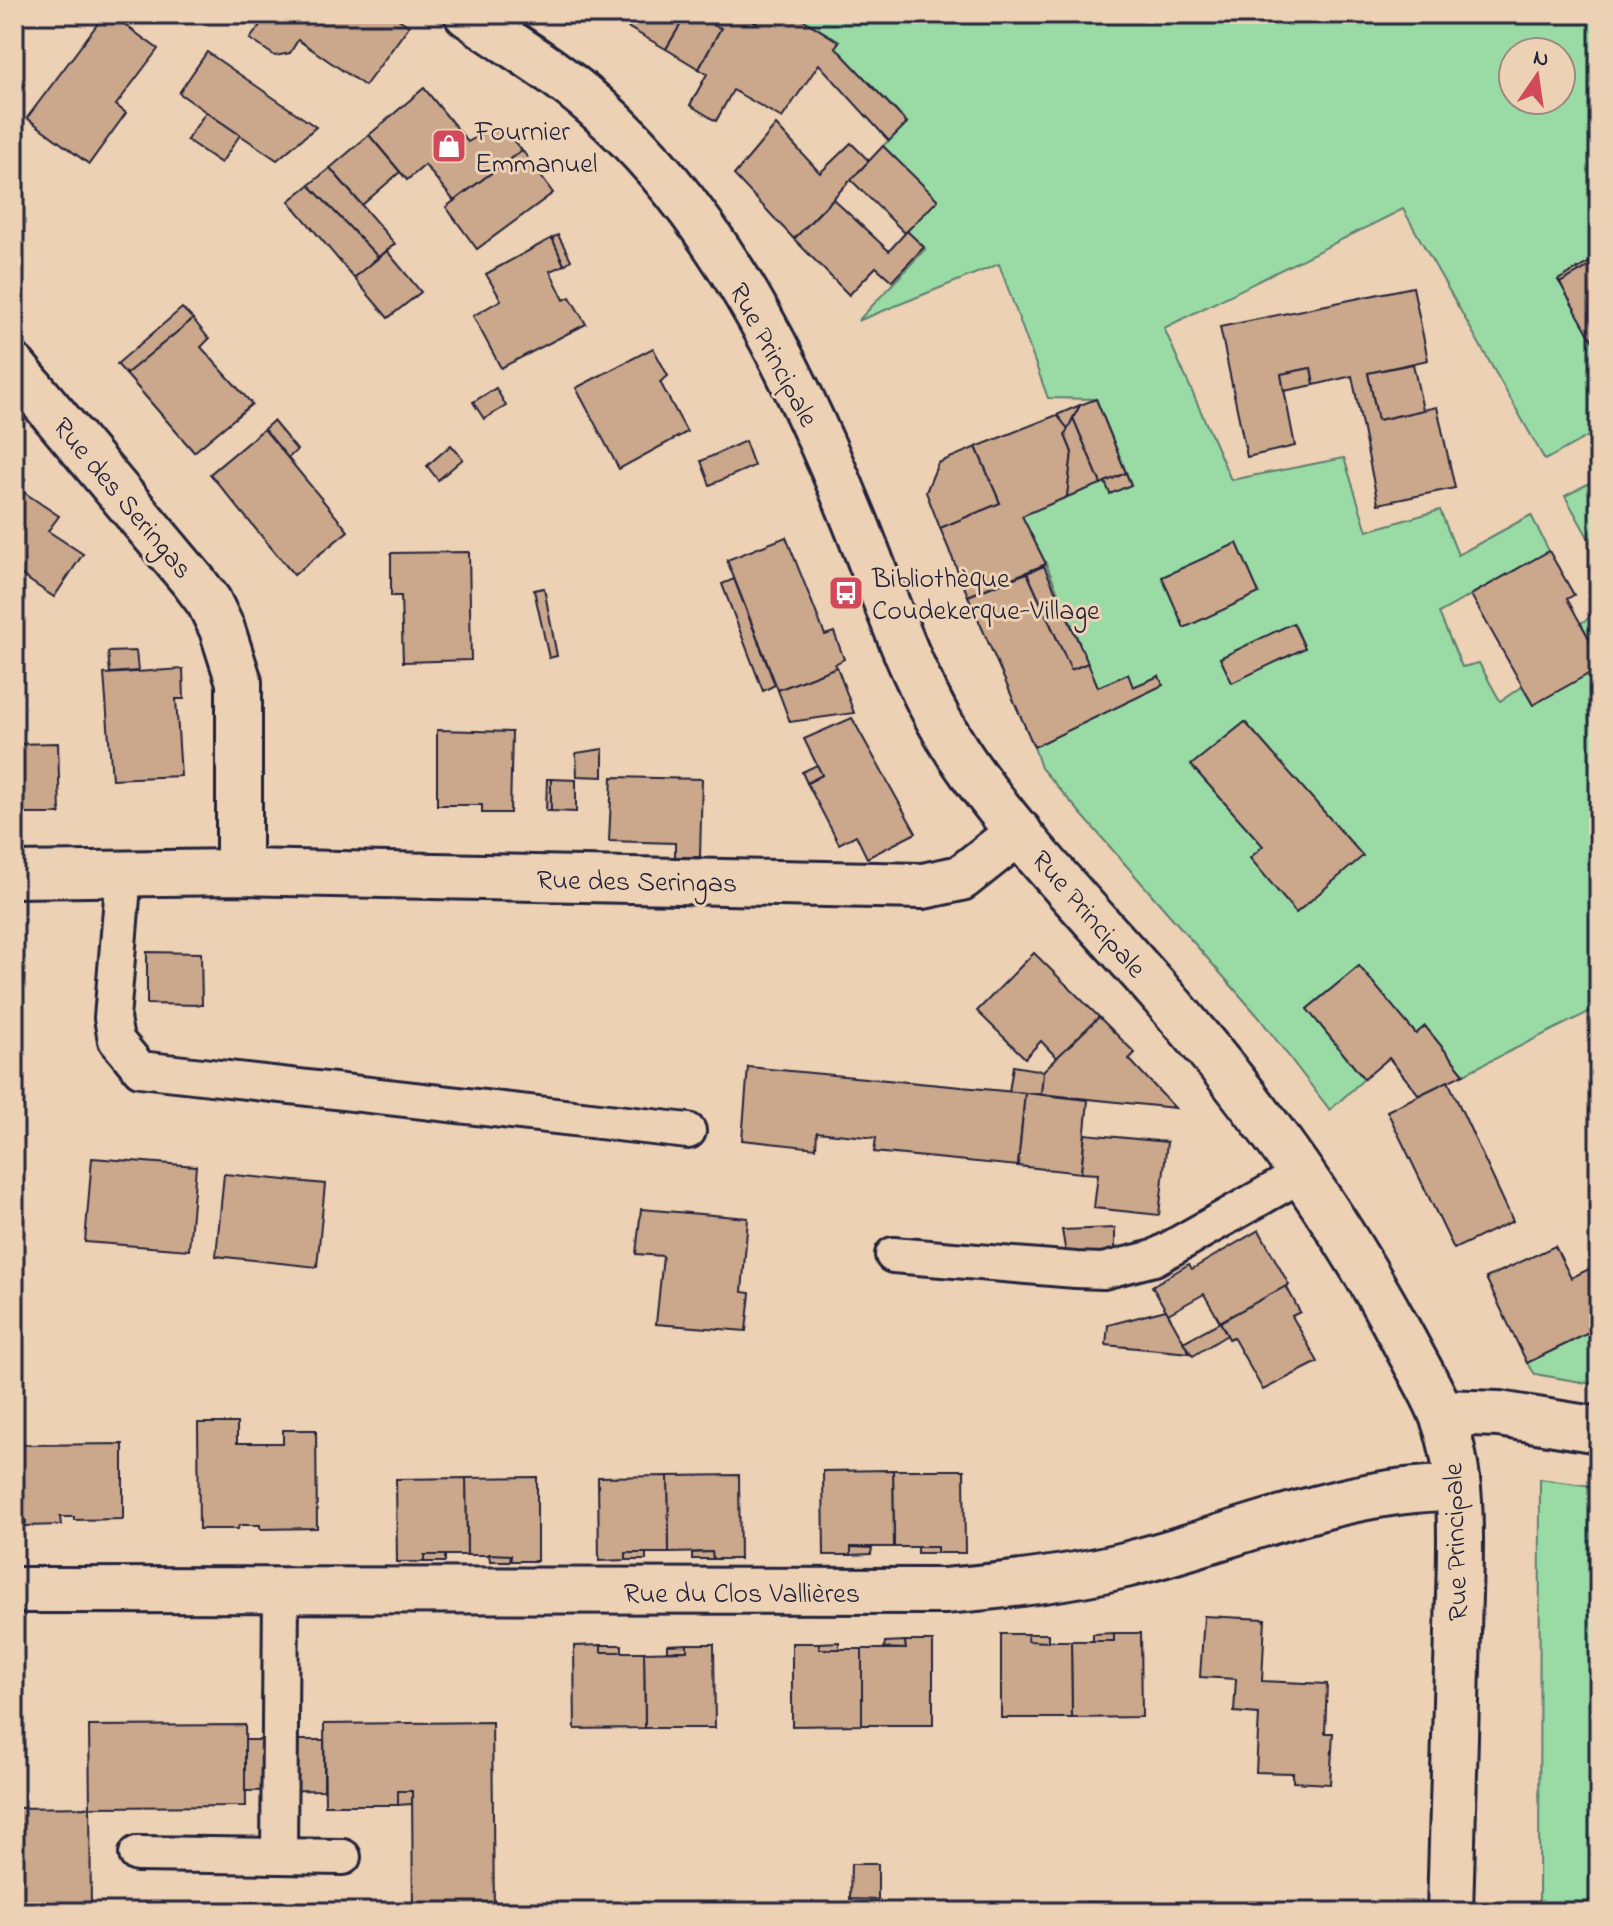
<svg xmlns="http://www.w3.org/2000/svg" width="1613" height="1926" viewBox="0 0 1613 1926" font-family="'Indie Flower',sans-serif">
  <rect width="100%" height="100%" fill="#edd1b4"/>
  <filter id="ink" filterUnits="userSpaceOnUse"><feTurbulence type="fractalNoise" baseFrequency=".0125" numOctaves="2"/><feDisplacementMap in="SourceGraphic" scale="16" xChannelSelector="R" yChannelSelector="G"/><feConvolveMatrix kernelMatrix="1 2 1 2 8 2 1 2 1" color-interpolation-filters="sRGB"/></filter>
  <g filter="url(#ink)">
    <g fill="#9adba5" stroke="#5e7e70" stroke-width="2" fill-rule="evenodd">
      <path d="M794 14H1599V257L1558 280 1596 346 1599 345V430L1545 460 1403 209 1164 328 1231 480 1344 458 1367 531 1440 510 1458 555 1531 515 1549 551 1439 613 1462 667 1479 663 1500 701 1522 687 1533 705 1599 668V1007L1464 1074 1425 1027 1416 1034 1359 967 1307 1009 1364 1079 1330 1110 1257 1015 1041 768 1034 747 1162 685 1159 676 1133 687 1127 674 1098 687 1046 564 1019 516 1105 482 1131 484 1096 399 1048 398 999 264 858 321 925 249 907 231 937 200 883 146 907 122 835 47 839 41ZM1513 52H1561V100H1513ZM1294 623 1305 648 1232 682 1220 658Z"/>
      <path d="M1599 478V534L1589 539 1565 496Z"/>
      <path d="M1599 613V656L1581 623Z"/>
      <path d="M1599 1328V1385L1535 1374 1527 1363Z"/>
      <path d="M1540 1479 1599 1487V1912H1539Z"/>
    </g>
    <g fill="#cba88c" stroke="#22223b" stroke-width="2">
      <path d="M105 14H110L158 49 116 105 126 113 89 164 27 118Z"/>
      <path d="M268 14H391L409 26 365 86 298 40 290 53 275 56 250 39Z"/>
      <path d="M605 14H630L624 25Z"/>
      <path d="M630 14H687L666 49 624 25Z"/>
      <path d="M687 14H720L713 25 721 28 699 69 666 49Z"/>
      <path d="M720 14H742L756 23 761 14H794L839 42 835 47 907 123 889 141 819 64 782 118 733 90 716 121 690 105 707 74 699 69 721 28 713 25Z"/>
      <path d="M207 52 316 127 277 160 206 112 179 93Z"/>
      <path d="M424 88 468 142 488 130 498 131 507 134 522 150 454 201 425 165 407 180 369 135Z"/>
      <path d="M206 112 240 135 221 163 187 140Z"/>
      <path d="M776 125 820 173 851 143 869 161 794 239 734 175Z"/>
      <path d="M369 135 400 172 362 205 330 168Z"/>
      <path d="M883 146 938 200 905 233 851 180Z"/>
      <path d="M522 150 553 193 477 249 446 207Z"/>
      <path d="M330 168 395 244 378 257 309 185Z"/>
      <path d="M309 185 378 257 354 278 289 201Z"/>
      <path d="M833 199 889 251 907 231 924 247 892 281 876 267 849 295 794 239Z"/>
      <path d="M558 235 571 260 564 265 552 238Z"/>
      <path d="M552 238 564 265 550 271 564 300 570 297 586 324 501 368 473 316 501 300 486 274Z"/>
      <path d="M387 251 421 292 388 318 354 278Z"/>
      <path d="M1599 257V261L1560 283 1558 280Z"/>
      <path d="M1599 261V345L1596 347 1560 283Z"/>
      <path d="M1413 287 1428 360 1368 373 1378 420 1437 407 1455 488 1378 504 1352 376 1314 385 1311 368 1281 374 1295 446 1247 457 1220 327Z"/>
      <path d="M182 308 193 319 126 374 117 364Z"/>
      <path d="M193 319 209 339 201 347 252 404 194 452 126 374Z"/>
      <path d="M653 348 668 376 660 382 687 432 619 469 576 388Z"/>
      <path d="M1413 364 1423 410 1378 420 1368 373Z"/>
      <path d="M1311 368 1314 385 1284 391 1281 374Z"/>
      <path d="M496 388 506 406 484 419 473 402Z"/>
      <path d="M1096 399 1126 473 1101 484 1073 418 1080 405Z"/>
      <path d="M1080 405 1073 418 1068 429 1057 415Z"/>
      <path d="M1057 415 1068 429 1065 435 1072 452 1067 497 1022 516 1046 564 968 596 940 528 1000 503 976 447Z"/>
      <path d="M1073 418 1101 484 1067 497 1072 452 1065 435Z"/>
      <path d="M273 421 297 450 288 458 264 429Z"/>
      <path d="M264 429 348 531 294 575 210 474Z"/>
      <path d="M745 441 754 466 710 485 701 461Z"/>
      <path d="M451 445 463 459 438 480 427 466Z"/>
      <path d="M976 447 1000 503 940 528 926 492 938 463Z"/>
      <path d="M14 471 25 479 19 489 59 516 48 531 83 554 54 597 14 570Z"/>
      <path d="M1126 473 1131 485 1110 494 1105 482Z"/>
      <path d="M786 537 825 635 834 632 844 659 835 664 837 667 778 690 727 560Z"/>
      <path d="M1237 543 1259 593 1184 628 1162 577Z"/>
      <path d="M1549 551 1574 595 1567 599 1599 656V668L1533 705 1471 595Z"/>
      <path d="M469 552 471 660 403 662 401 596H391V553Z"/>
      <path d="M1044 566 1088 663 1071 670 1027 573Z"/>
      <path d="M1027 573 1071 670 1088 663 1098 687 1128 674 1133 687 1159 676 1163 685 1034 747 968 596Z"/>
      <path d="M734 579 775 685 763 691 722 584Z"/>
      <path d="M544 588 557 656 549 658 534 590Z"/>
      <path d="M1293 623 1305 648 1232 683 1220 658Z"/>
      <path d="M136 651 138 671 110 673 108 652Z"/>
      <path d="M837 667 854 713 790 722 778 690Z"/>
      <path d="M183 669 184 699H176L181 776 112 779 104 674Z"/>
      <path d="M852 718 916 833 867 858 856 835 839 844 807 783 822 775 804 739Z"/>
      <path d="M1245 722 1363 856 1296 913 1250 858 1263 846 1191 765Z"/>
      <path d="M437 730 512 732 510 813H482V805H437Z"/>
      <path d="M58 743 60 814H14V744Z"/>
      <path d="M603 749V777L577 776 576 753Z"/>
      <path d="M817 765 822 775 807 783 802 772Z"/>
      <path d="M612 777 702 779 700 857H675V843L609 841Z"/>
      <path d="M547 779H551L552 785 551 811H546Z"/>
      <path d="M551 779 576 780V812L551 811Z"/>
      <path d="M147 952 201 953 202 1005 147 1004Z"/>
      <path d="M1034 953 1099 1017 1057 1058 1041 1041 1025 1058 977 1011Z"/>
      <path d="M1359 966 1416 1034 1425 1026 1464 1074 1419 1095 1389 1058 1364 1079 1307 1009Z"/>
      <path d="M14 1014 18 1081H14Z"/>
      <path d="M1099 1017 1135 1053 1129 1059 1175 1108 1041 1094 1043 1071Z"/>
      <path d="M1013 1066 1043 1071 1041 1094 1009 1092Z"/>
      <path d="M748 1067 1025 1093 1018 1166 874 1152 876 1138 817 1132 816 1148 742 1140Z"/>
      <path d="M1448 1081 1513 1221 1454 1249 1387 1111Z"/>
      <path d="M1025 1093 1088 1100 1081 1173 1018 1166Z"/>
      <path d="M1085 1134 1167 1142 1159 1215 1094 1208 1098 1174 1081 1173Z"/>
      <path d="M92 1158 196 1166 189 1250 85 1242Z"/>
      <path d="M224 1174 325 1184 317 1267 216 1256Z"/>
      <path d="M14 1209H16L18 1316H14Z"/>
      <path d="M641 1209 748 1218 742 1292 750 1293 746 1331 656 1324 663 1256 636 1254Z"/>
      <path d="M1115 1228V1253L1066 1254 1062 1230Z"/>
      <path d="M1259 1230 1289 1285 1220 1322 1204 1294 1168 1314 1152 1286 1189 1264 1192 1269Z"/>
      <path d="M1555 1246 1571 1278 1599 1264V1328L1527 1363 1486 1278Z"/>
      <path d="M1286 1286 1300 1312 1292 1316 1318 1362 1263 1390 1233 1337 1229 1339 1220 1322Z"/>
      <path d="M1166 1310 1190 1353 1106 1345 1108 1325Z"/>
      <path d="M1220 1322 1227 1335 1193 1356 1183 1342Z"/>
      <path d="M198 1423H237V1443H283V1430H316L317 1528 260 1529V1525H239L238 1529H199Z"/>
      <path d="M123 1444V1519L74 1520V1517H60L61 1525 25 1526 26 1521H14V1445Z"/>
      <path d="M893 1470H964L965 1553H937V1547H894Z"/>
      <path d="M893 1470 894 1547H851V1555H824L823 1471Z"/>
      <path d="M739 1475 740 1559H713L712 1552 669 1553 668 1476Z"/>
      <path d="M668 1476 669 1553H626V1560L599 1561 598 1477Z"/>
      <path d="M537 1477V1561H510L511 1555H467L466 1478Z"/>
      <path d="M466 1478 467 1555H424V1562H397L396 1479Z"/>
      <path d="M851 1547 872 1548 871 1554 851 1555Z"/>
      <rect x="917" y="1547" width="20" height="6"/>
      <path d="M712 1552 713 1559H692V1553Z"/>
      <rect x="626" y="1553" width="20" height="7"/>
      <path d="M489 1554 511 1555 510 1561H490Z"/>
      <rect x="424" y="1555" width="21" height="7"/>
      <path d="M1204 1616 1265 1619 1262 1681 1327 1684 1325 1733H1333L1330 1784 1293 1782V1773L1256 1772 1259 1714 1234 1712 1236 1679 1200 1677Z"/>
      <path d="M1114 1633V1641H1093V1634Z"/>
      <path d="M1114 1633H1141L1142 1717 1072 1718 1071 1641H1114Z"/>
      <path d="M1001 1634H1028V1641H1071L1072 1718H1001Z"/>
      <path d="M1028 1634H1048V1642L1028 1641Z"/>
      <path d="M905 1641 906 1649 884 1648 885 1642Z"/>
      <path d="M905 1641H933V1725H862V1649H906Z"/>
      <path d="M839 1642V1649H819V1643Z"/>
      <path d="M792 1643H819V1649H862V1725L792 1726Z"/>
      <path d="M687 1644V1651H667V1645Z"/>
      <path d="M687 1644H714L715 1728H645L644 1652 687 1651Z"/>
      <rect x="601" y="1645" width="21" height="7"/>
      <path d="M601 1645V1652H644L645 1728 575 1729 574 1646Z"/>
      <path d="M492 1722 494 1912H413L412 1791H398V1805H325L324 1724Z"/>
      <path d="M245 1725 246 1806 90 1807 89 1726Z"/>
      <path d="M245 1740H324V1790L245 1791Z"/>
      <path d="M398 1791H412V1804L398 1805Z"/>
      <path d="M90 1807 91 1912H14V1808Z"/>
      <path d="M851 1864H878V1900L850 1899Z"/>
      <path d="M1085 1902 1129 1904 1128 1912H1085Z"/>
    </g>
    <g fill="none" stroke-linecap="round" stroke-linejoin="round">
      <defs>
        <g id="lane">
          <path d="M124 873 112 1018 116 1040 140 1069 688 1131"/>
          <path d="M893 1255 1076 1270 1103 1271 1154 1258 1302 1174"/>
          <path d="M137 1854 343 1857"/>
          <path d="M279 1856 281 1591"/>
        </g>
        <g id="street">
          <path d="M14 367 194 582 209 602 222 629 239 682V872"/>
          <path d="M14 875 239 872 923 886 961 878 1019 832"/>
          <path d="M1441 1412 1499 1414 1599 1430"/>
          <path d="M14 1590 944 1591C1005 1586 1066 1579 1125 1565 1233 1538 1344 1487 1457 1488"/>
        </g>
        <path id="secondary" d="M467 14C509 44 555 70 594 105 718 214 793 369 854 519 887 601 914 689 965 763 1021 844 1095 918 1160 993 1253 1099 1338 1216 1404 1341 1416 1364 1430 1387 1440 1410 1468 1478 1459 1561 1458 1632 1456 1726 1453 1819 1450 1912"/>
      </defs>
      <use href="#lane" stroke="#22223b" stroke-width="40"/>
      <use href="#street" stroke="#22223b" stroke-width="50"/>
      <use href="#secondary" stroke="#22223b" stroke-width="50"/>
      <use href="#lane" stroke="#edd1b4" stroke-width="34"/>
      <use href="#street" stroke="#edd1b4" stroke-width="44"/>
      <use href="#secondary" stroke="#edd1b4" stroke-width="44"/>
    </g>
  </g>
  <defs>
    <symbol id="shop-square" viewBox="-11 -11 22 22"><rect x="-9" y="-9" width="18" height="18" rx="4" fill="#d1495b" stroke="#edd1b4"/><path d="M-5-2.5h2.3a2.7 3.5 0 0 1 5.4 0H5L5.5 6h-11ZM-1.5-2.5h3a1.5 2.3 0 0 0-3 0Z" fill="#fff"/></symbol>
    <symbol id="bus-square" viewBox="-11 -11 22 22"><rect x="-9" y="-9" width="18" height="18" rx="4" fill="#d1495b" stroke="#edd1b4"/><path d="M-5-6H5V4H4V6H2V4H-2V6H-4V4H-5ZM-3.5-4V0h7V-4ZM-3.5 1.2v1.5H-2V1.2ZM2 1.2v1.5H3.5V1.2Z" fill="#fff"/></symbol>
  </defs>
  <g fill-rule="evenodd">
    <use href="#shop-square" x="429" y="126" width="40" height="40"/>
    <use href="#bus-square" x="826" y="573" width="40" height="40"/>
  </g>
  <g text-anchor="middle" stroke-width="6" stroke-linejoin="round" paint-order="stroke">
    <g font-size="28" fill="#22223b" stroke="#edd1b4" text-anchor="start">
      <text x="475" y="140">Fournier<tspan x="475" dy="32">Emmanuel</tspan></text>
      <text x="872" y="587">Bibliothèque<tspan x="872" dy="32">Coudekerque-Village</tspan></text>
    </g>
    <g font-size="28" fill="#22223b" stroke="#edd1b4">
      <text transform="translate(775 354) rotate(62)" y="10">Rue Principale</text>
      <text transform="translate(124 497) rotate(50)" y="10">Rue des Seringas</text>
      <text transform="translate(637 880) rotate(1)" y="10">Rue des Seringas</text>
      <text transform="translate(1090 913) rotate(49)" y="10">Rue Principale</text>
      <text transform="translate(1454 1542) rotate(-92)" y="10">Rue Principale</text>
      <text x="742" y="1602">Rue du Clos Vallières</text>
    </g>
  </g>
  <rect width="1613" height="1926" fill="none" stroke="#edd1b4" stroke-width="48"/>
  <rect x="24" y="24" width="1565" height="1878" fill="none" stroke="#22223b" stroke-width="3" filter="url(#ink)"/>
  <g transform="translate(1537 76) rotate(13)"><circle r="38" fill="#edd1b4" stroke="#9c8b84" stroke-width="2"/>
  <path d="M0-6L14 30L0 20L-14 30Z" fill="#d1495b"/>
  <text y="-12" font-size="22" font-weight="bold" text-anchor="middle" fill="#22223b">N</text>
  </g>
</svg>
